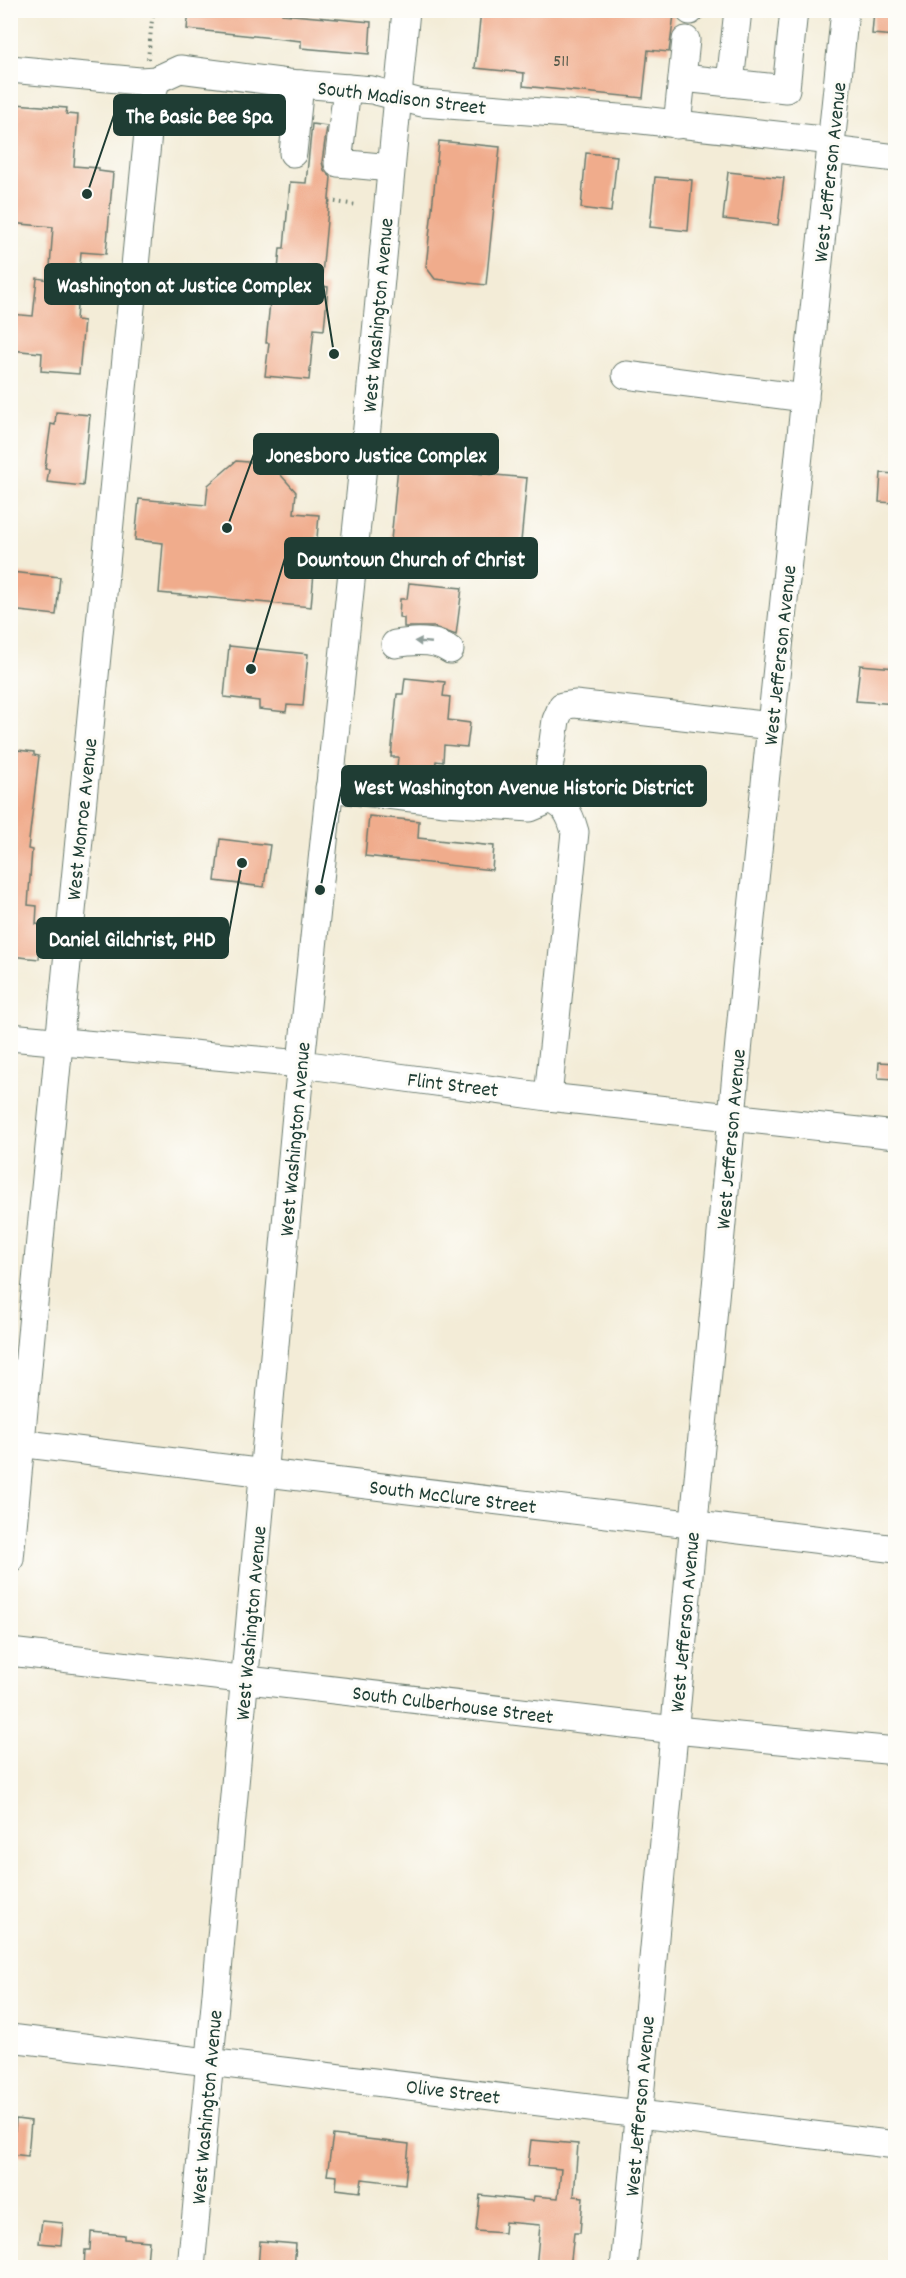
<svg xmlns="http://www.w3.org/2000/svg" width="906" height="2278" viewBox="0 0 906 2278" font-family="Dekko,sans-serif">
  <rect width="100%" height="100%" fill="#fdfcf7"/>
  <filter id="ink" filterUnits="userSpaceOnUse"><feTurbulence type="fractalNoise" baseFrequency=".0167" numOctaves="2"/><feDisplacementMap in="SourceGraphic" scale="12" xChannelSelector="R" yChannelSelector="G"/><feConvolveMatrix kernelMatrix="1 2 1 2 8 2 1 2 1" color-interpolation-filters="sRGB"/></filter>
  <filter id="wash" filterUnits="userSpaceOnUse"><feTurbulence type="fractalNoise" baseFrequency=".008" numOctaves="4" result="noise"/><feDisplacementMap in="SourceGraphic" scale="24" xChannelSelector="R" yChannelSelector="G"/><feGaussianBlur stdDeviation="1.35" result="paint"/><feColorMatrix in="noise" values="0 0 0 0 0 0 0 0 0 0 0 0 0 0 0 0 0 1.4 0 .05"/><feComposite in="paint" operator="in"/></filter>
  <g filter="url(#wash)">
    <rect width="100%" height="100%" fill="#f3ecd7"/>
    <g id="blocks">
      <g fill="#f0ac8c">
        <path d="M189 10H283L282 14 371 22 369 54 301 48V41L187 29Z"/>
        <path d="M481 10H665V14L674 15 669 52 648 50 643 98 523 86 524 73 475 68Z"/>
        <path d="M874 10H896V36L872 34Z"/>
        <path d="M15 104 67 108 66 114 78 115 74 166 99 168V171L113 173 106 254 81 252 76 320 84 321 79 374 41 371 42 353 10 350V314L33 316 37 278 49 280 53 227 10 223V124L12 110H14Z"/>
        <path d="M312 124 327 126 322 162 324 170 331 177 321 286 328 287 324 330 314 329 309 380 265 376 269 343H266L272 281 277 282 280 248H284L290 182 306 183Z"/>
        <path d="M439 141 500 147 486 285 435 279 426 267Z"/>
        <path d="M586 153 617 156 611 212 581 208Z"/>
        <path d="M728 172 784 178 778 225 723 219Z"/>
        <path d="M655 177 692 180 688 231 650 227Z"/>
        <path d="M56 412 90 415 83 486 47 482 49 469H45L47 452 51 424 55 425Z"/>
        <path d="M236 461 271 464 296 492 294 513 319 515 311 607 159 593 163 543 135 540 139 499 206 505 208 485Z"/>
        <path d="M398 466 527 478 519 563 390 551Z"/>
        <path d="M881 473 896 474V503L879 502Z"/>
        <path d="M10 572 60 577 56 615 10 610Z"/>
        <path d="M409 583 462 588 456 635 434 627H404V618L399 617 400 599H407Z"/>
        <path d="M229 646 308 654 303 706 287 705 286 712 259 709V701L224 697Z"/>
        <path d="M860 665 896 668V704L856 701Z"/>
        <path d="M405 678 445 682 443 696 450 697 448 720 470 723 467 747 444 745 443 762 436 761 434 779 396 776 398 757H391L397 694H403Z"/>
        <path d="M18 750 34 752V755L39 756 28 849 32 850 28 905 37 906 36 924 42 925 39 959 10 956V756L17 757Z"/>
        <path d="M369 816 419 821 418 838 494 846 492 870 365 856Z"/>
        <path d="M220 839 270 845 264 887 215 881Z"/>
        <path d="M879 1062 896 1063V1079L878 1078Z"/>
        <path d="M16 2119 31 2121 28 2156 10 2154V2129L15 2130Z"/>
        <path d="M333 2135 409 2144 405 2184 362 2179 360 2192 336 2189 337 2176 327 2175Z"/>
        <path d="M531 2140 578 2144 574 2196 583 2197 580 2233H574L570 2268H536L540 2225 505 2222 504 2233 476 2231 480 2195 533 2201 534 2196 558 2198 561 2169 528 2166Z"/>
        <path d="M42 2221 63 2223 61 2245 39 2243Z"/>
        <path d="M91 2232 124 2235V2239L149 2241 147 2262H137V2268H84L85 2250H90Z"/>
        <path d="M260 2241 296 2244 294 2268H258Z"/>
      </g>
    </g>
  </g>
  <g filter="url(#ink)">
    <use href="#blocks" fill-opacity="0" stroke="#697a6d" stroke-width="1.5"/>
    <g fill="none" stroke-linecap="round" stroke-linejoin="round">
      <defs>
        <g id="minor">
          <path d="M690 11V10"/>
          <path d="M10 69 140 81 156 80 180 69 288 83 372 90 422 103 632 119 832 141"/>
          <path d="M683 78 786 89 794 10"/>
          <path d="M730 83 738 10"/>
          <path d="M347 88 338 163 391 168"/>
          <path d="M677 125 686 40"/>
          <path d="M831 150 896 158"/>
          <path d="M293 153 300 84"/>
          <path d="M626 375 805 398"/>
          <path d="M395 644C412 641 436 639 450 650"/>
          <path d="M329 788 445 802 530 808 542 803 546 791 556 720 562 706 575 704 772 726"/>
          <path d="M544 795C565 806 569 810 575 832L548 1097"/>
          <path d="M10 1037 301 1064 548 1097 896 1135"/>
          <path d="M10 1442 896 1549"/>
          <path d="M10 1559C55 1073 103 587 151 102L156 80"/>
          <path d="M10 1652 675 1730 896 1751"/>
          <path d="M10 2038 896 2145"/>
          <path d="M191 2268 298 1092 369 408 406 10"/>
          <path d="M624 2268 746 967 845 10"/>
        </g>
      </defs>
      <use href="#minor" stroke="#697a6d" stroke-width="29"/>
      <g stroke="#697a6d" stroke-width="4" stroke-dasharray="1.5 4.5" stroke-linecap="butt">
        <path d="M148 59 153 10"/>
        <path d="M329 201 357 205"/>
      </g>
      <use href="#minor" stroke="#fff" stroke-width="27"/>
    </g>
    <defs><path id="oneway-solid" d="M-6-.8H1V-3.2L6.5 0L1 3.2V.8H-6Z" transform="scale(1.5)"/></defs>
    <use fill="#8f9e9a" href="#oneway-solid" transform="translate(423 642) rotate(-175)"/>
  </g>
  <g text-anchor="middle" stroke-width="6" stroke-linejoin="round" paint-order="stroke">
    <g font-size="18" fill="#53594a">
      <text x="561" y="66">511</text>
    </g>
    <g font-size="21" fill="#1f3d34" stroke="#fdfcf7">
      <text transform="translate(402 97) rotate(7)" y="7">South Madison Street</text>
      <text transform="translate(829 172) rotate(-84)" y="7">West Jefferson Avenue</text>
      <text transform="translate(377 315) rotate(-85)" y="7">West Washington Avenue</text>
      <text transform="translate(779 655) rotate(-84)" y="7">West Jefferson Avenue</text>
      <text transform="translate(81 819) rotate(-84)" y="7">West Monroe Avenue</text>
      <text transform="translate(453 1084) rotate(7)" y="7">Flint Street</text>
      <text transform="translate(294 1139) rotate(-85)" y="7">West Washington Avenue</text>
      <text transform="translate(730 1139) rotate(-85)" y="7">West Jefferson Avenue</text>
      <text transform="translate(453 1496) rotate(7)" y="7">South McClure Street</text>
      <text transform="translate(684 1622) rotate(-85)" y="7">West Jefferson Avenue</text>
      <text transform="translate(250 1623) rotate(-85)" y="7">West Washington Avenue</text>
      <text transform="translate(453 1704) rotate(7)" y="7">South Culberhouse Street</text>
      <text transform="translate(453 2091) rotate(7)" y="7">Olive Street</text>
      <text transform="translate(639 2106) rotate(-85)" y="7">West Jefferson Avenue</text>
      <text transform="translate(206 2107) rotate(-85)" y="7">West Washington Avenue</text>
    </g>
  </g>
  <path fill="none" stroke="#1f3d34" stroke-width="2" d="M87 194L114 115M334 354L323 284M227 528L254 454M251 669L285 558M320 890L342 786M242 863L228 938"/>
  <g fill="#1f3d34" stroke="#fdfcf7" stroke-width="2">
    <circle cx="87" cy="194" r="6"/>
    <circle cx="334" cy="354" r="6"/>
    <circle cx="227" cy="528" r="6"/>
    <circle cx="251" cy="669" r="6"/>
    <circle cx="320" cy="890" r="6"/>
    <circle cx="242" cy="863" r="6"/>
  </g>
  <g fill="#1f3d34" stroke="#1f3d34" stroke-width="2">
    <rect x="114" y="95" width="171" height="40" rx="6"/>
    <rect x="45" y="264" width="278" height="40" rx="6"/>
    <rect x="254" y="434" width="244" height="40" rx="6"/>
    <rect x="285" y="538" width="252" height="40" rx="6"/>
    <rect x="342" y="766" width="364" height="40" rx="6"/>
    <rect x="37" y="918" width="191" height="40" rx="6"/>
  </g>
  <g font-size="22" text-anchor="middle" font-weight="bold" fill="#fff">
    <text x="199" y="123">The Basic Bee Spa</text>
    <text x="184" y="292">Washington at Justice Complex</text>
    <text x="376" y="462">Jonesboro Justice Complex</text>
    <text x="411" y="566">Downtown Church of Christ</text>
    <text x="524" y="794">West Washington Avenue Historic District</text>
    <text x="132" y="946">Daniel Gilchrist, PHD</text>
  </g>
  <rect width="906" height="2278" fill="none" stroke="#fdfcf7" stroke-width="36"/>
</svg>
